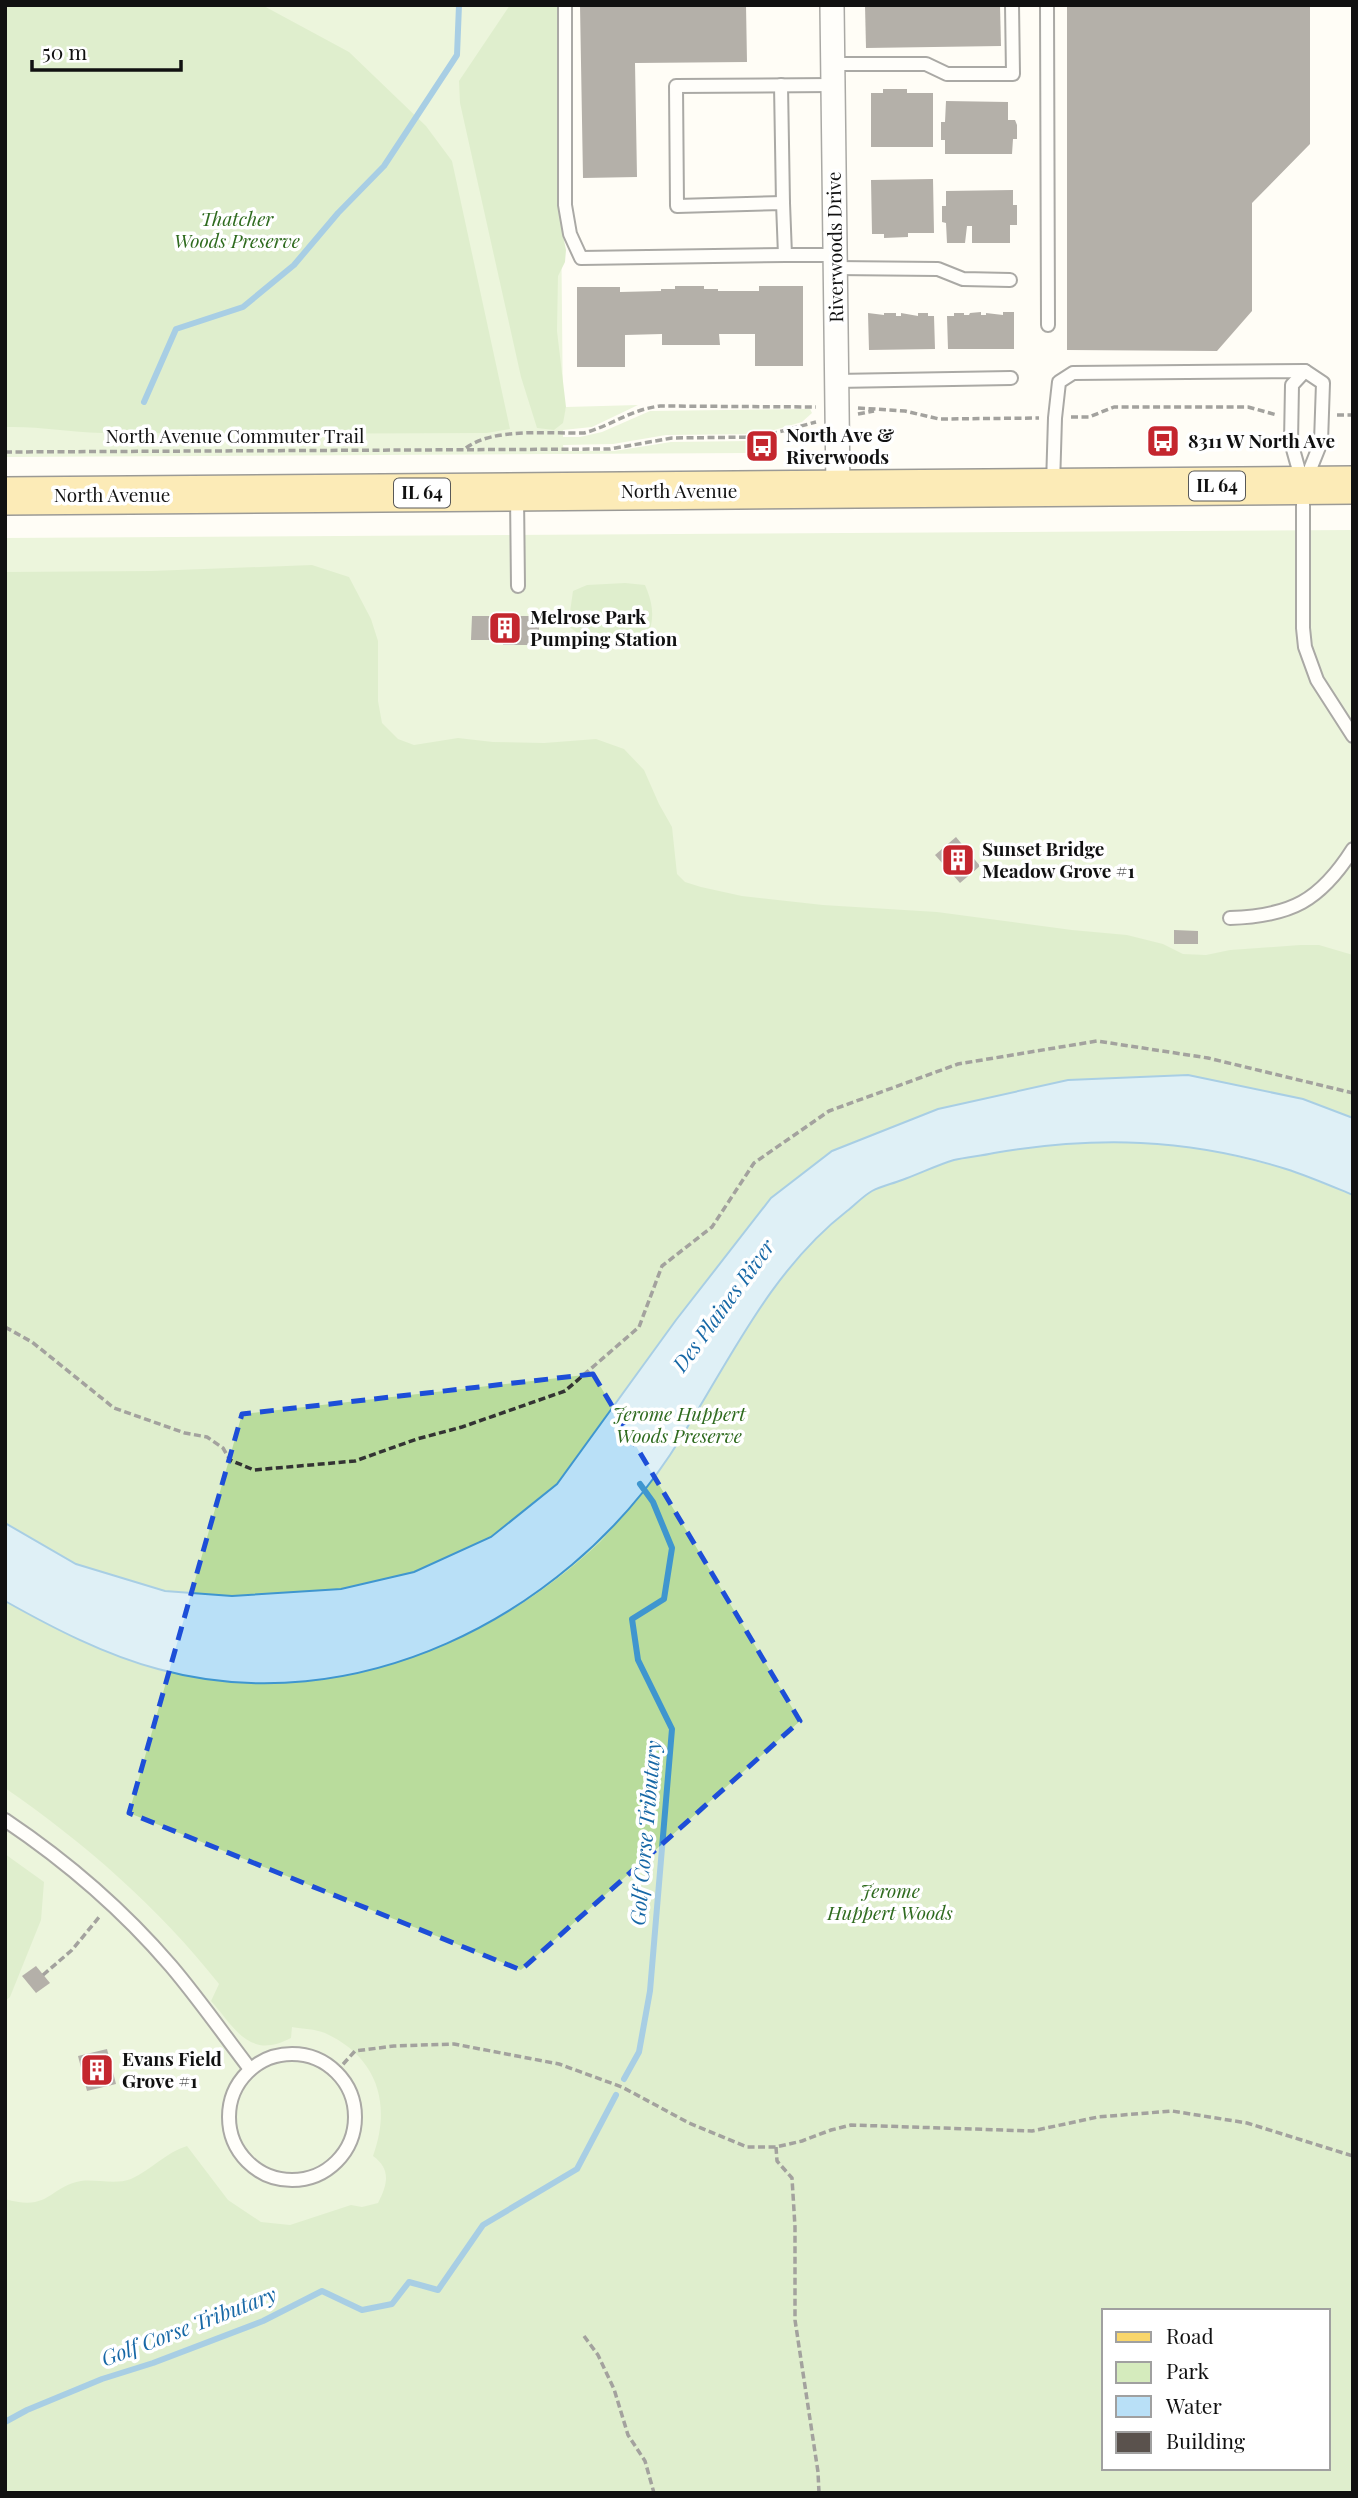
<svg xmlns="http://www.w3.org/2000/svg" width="1358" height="2498" viewBox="0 0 1358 2498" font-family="'Playfair Display',serif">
  <rect width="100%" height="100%" fill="#fffdf5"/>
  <g fill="#d5ebbd" fill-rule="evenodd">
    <path d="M5 5H559L563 417 566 407 638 405 592 427 563 430V437H580L602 432 650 411 810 409 812 413 802 422 760 434 666 435 613 444 563 445 564 451H614L671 442 750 441 751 453 5 457Z"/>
    <path d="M1353 530V2493H5V538ZM1104 2311H1328V2468H1104Z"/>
  </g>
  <g fill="#b9dc9c" fill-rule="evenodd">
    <path d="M5 5H262L349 52 426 126 452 161 510 429 487 433C358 434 230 433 101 433 69 432 38 426 5 427Z"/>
    <path d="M510 5H559L561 225 566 250 565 262 558 276 557 331 566 407 563 423 554 430 537 428 521 377 460 103 459 81Z"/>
    <path d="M312 565 349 577 371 619 378 641V701L382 723 398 739 414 745 458 738 493 742 544 743 596 739 624 749 644 770 659 804 672 827 677 874 685 882 701 887 742 896 823 905 937 912 1072 930 1127 935 1163 944 1183 954 1206 955 1230 950 1300 945H1319L1353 955V1118L1303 1099 832 1151 771 1198 676 1320 557 1484 491 1537 414 1572 341 1589 232 1596 165 1591 76 1564 5 1523V572L151 571Z"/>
    <path d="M625 583 645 585C652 601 655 616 649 632L635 640 583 637 568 626 573 591 587 585Z"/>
    <path d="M1141 1141 1205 1149 1286 1169 1353 1195V2493H5V2199C50 2212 48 2187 81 2181 97 2179 115 2185 131 2179 151 2170 165 2153 187 2146L228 2200 261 2222 290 2225 351 2205 362 2207 378 2203C388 2184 391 2169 373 2156 392 2103 377 2057 325 2033 315 2029 303 2029 292 2027L291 2038C249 2060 236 2029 211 2001L219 1984C158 1907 86 1844 5 1788V1601C52 1627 110 1658 163 1670 323 1706 482 1654 600 1542 614 1528 626 1510 639 1494 649 1481 660 1469 669 1456 725 1373 765 1275 845 1212 854 1205 863 1196 872 1191 884 1185 899 1181 911 1177 926 1171 941 1164 956 1160 1017 1145 1079 1143 1141 1141ZM1104 2311H1328V2468H1104Z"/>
    <path d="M5 1854 44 1882 41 1920 10 1997 5 2001Z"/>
  </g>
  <path fill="#b9e0f7" stroke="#3f96cf" stroke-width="2" d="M1188 1075 1303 1099 1353 1118V1195C1331 1186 1308 1176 1286 1169 1187 1138 1095 1136 994 1153 981 1156 967 1157 954 1160 937 1165 919 1174 902 1180 892 1184 881 1186 872 1191 863 1196 855 1205 847 1211 766 1274 725 1371 670 1455 562 1618 354 1723 158 1669 105 1655 53 1628 5 1601V1523L76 1564 165 1591 232 1596 341 1589 414 1572 491 1537 557 1484 676 1320 771 1198 832 1151 938 1109 1068 1080Z"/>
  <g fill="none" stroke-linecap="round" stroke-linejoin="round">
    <g stroke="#3f96cf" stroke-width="6">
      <path d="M144 402 176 329 243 307 294 265 338 213 384 166 457 55 459 5"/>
      <path d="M624 2079 639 2052 650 1991 672 1729 638 1660 632 1619 664 1599 672 1548 653 1502 640 1484"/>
      <path d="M5 2422 27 2410 102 2379 153 2363 263 2321 322 2291 362 2310 392 2304 409 2282 438 2290 483 2225 577 2169 616 2095"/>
    </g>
  </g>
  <g fill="#5a524d">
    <path d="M580 5H746L747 62 635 63 637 177 583 178Z"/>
    <path d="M865 5H1000L1001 46 866 48Z"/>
    <path d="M1067 5H1310V144L1252 203V311L1217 351 1067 350Z"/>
    <path d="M883 89H907V93H933V147H871V93H883Z"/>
    <path d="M946 101 1008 102V120H1015L1017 125V139H1013L1012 154H945V140H941V122H945Z"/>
    <path d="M933 179 934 233H908V237L884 238V234H872L871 180Z"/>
    <path d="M1013 190V205H1017V225H1010V243H972V226H967L965 243H947L946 223 942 222V206H946V191Z"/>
    <path d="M675 286H704V289H718V291H759V286H803V366H755V334H719L720 345H662V334L625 335V367H577V287H620V292L661 291V289H675Z"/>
    <path d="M981 312V315H986V313L1003 315V312H1014V349H948L947 316H954V313H964V315H969L970 313Z"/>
    <path d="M868 313 884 315V313H896V316H901V313L918 316V313H928V316H934L935 349 869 350Z"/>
    <path d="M472 616H539V645H503V640H471Z"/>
    <path d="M956 837 980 866 960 883 935 855Z"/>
    <path d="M1174 930 1198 931V944H1174Z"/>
    <path d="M36 1966 50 1983 36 1993 22 1976Z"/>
    <path d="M107 2049 116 2084 87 2091 78 2056Z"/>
  </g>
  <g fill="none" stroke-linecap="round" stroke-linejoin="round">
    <defs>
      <g id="lane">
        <path d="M565 5V205L570 234 581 258 785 255"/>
        <path d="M1047 5 1048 325"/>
        <path d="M833 64H926L947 74H1013L1012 5"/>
        <path d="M781 85 783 203"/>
        <path d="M833 85 676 86 677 206 783 203 785 255H835"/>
        <path d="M835 268 938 269 963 279 1010 280"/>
        <path d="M1305 371 1292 385 1291 442 1303 485V628L1305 647 1317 680 1353 736"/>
        <path d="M836 381 1011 378"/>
        <path d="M1053 485 1055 418 1059 382 1073 373 1305 371 1323 383 1321 442 1305 482"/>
        <path d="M517 496 518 586"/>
        <path d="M1230 918C1291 916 1320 901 1353 849"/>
        <path d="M5 1820C66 1861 123 1910 171 1966 199 1999 224 2035 250 2069"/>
        <circle cx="292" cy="2117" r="63"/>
      </g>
      <path id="street" d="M832 5 838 489"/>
      <path id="primary" d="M5 496 1353 485"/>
    </defs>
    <use href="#lane" stroke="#444" stroke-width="16"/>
    <use href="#street" stroke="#444" stroke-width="26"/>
    <use href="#primary" stroke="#222" stroke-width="40"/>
    <g stroke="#333" stroke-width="3.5" stroke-dasharray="7 3.5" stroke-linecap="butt">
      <path d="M858 408 905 411 939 419 1039 418"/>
      <path d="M858 414 874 411"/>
      <path d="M1337 415H1353"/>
      <path d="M1071 417H1089L1114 407H1248L1277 415"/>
      <path d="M466 448C494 427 549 434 584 433 613 425 629 410 660 406L816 407"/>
      <path d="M5 452 610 449 672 438 760 437 816 422"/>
      <path d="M5 1327 32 1342 114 1408 185 1433 207 1437 223 1448 230 1460 254 1470 355 1461 417 1439 462 1427 565 1391 639 1327 662 1266 712 1227 754 1163 829 1111 958 1064 1097 1041 1208 1058 1353 1093"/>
      <path d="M43 1975 72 1950 100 1916"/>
      <path d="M336 2072 355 2051 394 2046 454 2044 559 2064 622 2087 689 2123 747 2147H776L802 2141 831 2130 851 2125 1032 2131 1098 2117 1172 2111 1247 2123 1353 2156"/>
      <path d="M776 2147 777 2161 792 2178 795 2227V2320L818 2472 819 2493"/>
      <path d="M584 2336 598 2355 614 2389 628 2435 645 2461 654 2493"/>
    </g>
    <use href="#lane" stroke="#fff" stroke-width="12"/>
    <use href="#street" stroke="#fff" stroke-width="23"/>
    <use href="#primary" stroke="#f9d66b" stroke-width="37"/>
  </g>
  <path d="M0 0H1358V2498H0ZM593 1374 800 1721 521 1970 129 1813 242 1414Z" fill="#fffdf5" fill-opacity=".55" fill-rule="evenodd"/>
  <path fill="none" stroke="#1d4ed8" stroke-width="5" stroke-dasharray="14 9" stroke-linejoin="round" d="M593 1374 800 1721 521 1970 129 1813 242 1414Z"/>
  <defs>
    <symbol id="bus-square" viewBox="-11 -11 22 22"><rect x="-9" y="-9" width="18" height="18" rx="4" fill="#c4262e" stroke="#fff"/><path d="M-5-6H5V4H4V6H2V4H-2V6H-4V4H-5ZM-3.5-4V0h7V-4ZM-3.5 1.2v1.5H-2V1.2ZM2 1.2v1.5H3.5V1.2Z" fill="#fff"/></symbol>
    <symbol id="building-square" viewBox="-11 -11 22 22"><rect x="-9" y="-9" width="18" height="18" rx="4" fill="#c4262e" stroke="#fff"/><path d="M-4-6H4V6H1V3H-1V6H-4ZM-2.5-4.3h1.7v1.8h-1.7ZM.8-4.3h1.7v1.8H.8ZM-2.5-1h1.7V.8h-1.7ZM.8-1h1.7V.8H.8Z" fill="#fff"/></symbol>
  </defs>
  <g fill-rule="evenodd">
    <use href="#bus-square" x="1144" y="422" width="38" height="38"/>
    <use href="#bus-square" x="743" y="427" width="38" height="38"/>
    <use href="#building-square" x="486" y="609" width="38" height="38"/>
    <use href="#building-square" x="939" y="841" width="38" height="38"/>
    <use href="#building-square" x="78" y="2051" width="38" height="38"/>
  </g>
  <g text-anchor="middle" stroke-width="7" stroke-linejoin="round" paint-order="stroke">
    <g fill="#fff" stroke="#585858" stroke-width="2">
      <rect x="1189" y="471.5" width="56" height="29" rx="5"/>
      <rect x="394" y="478.5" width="56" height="29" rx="5"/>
    </g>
    <g font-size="18" font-weight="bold" fill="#111">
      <text x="1217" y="492">IL 64</text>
      <text x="422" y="499">IL 64</text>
    </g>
    <g font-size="19" font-style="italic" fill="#2f6b1f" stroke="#fff">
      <text x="237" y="226">Thatcher<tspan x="237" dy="22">Woods Preserve</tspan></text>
      <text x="679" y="1421">Jerome Huppert<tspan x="679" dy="22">Woods Preserve</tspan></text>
      <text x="890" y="1898">Jerome<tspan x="890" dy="22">Huppert Woods</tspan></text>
    </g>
    <g font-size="19" fill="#111" stroke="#fff">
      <text transform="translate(835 247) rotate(-91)" y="7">Riverwoods Drive</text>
      <text x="235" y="443">North Avenue Commuter Trail</text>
      <text x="679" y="498">North Avenue</text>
      <text x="112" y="502">North Avenue</text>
    </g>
    <g font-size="19" font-weight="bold" fill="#111" stroke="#fff" text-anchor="start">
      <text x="786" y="442">North Ave &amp;<tspan x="786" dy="22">Riverwoods</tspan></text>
      <text x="1188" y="448">8311 W North Ave</text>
      <text x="530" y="624">Melrose Park<tspan x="530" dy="22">Pumping Station</tspan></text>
      <text x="982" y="856">Sunset Bridge<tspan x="982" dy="22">Meadow Grove #1</tspan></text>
      <text x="122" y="2066">Evans Field<tspan x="122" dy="22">Grove #1</tspan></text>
    </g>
    <g font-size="21" font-style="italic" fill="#1768a6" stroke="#fff">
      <text transform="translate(724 1306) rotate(-54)" y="7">Des Plaines River</text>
      <text transform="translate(646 1833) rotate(-85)" y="7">Golf Corse Tributary</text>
      <text transform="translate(189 2327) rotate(-21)" y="7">Golf Corse Tributary</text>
    </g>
  </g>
  <rect width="1358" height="2498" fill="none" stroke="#111111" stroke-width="14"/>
  <rect x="1102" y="2309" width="228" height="161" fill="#ffffff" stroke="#a0a0a0" stroke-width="2"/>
  <rect x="1116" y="2332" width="35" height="10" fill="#f9d66b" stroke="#a0a0a0" stroke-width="2"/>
  <text x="1166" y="2344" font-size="21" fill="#111111">Road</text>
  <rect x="1116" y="2362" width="35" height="21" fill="#d5ebbd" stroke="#a0a0a0" stroke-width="2"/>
  <text x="1166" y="2379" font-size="21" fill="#111111">Park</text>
  <rect x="1116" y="2396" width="35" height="21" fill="#b9e0f7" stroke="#a0a0a0" stroke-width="2"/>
  <text x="1166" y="2414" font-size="21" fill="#111111">Water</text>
  <rect x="1116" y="2432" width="35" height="21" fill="#5a524d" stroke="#a0a0a0" stroke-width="2"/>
  <text x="1166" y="2449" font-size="21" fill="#111111">Building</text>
  <path d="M32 60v10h149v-10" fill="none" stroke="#111111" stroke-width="3.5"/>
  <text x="42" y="60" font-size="21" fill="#111111" stroke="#ffffff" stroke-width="5" paint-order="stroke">50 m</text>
</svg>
